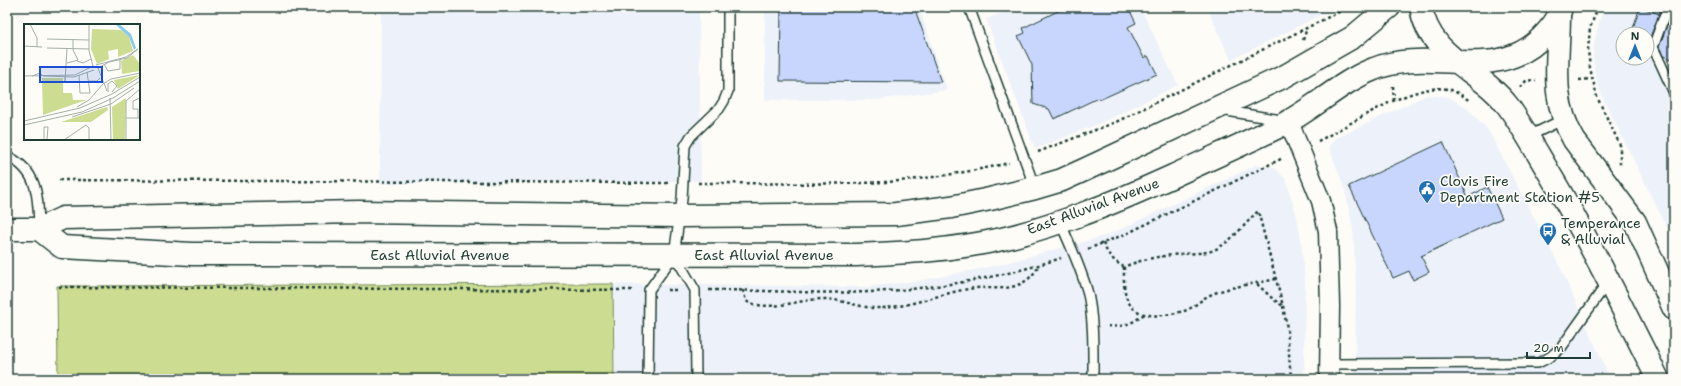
<svg xmlns="http://www.w3.org/2000/svg" width="1681" height="386" viewBox="0 0 1681 386" font-family="'Shantell Sans',sans-serif">
  <rect width="100%" height="100%" fill="#fdfcf7"/>
  <filter id="ink" filterUnits="userSpaceOnUse"><feTurbulence type="fractalNoise" baseFrequency=".025" numOctaves="2"/><feDisplacementMap in="SourceGraphic" scale="8" xChannelSelector="R" yChannelSelector="G"/><feConvolveMatrix kernelMatrix="1 2 1 2 8 2 1 2 1" color-interpolation-filters="sRGB"/></filter>
  <g filter="url(#ink)">
    <g fill="#edf1f9" fill-rule="evenodd">
      <path d="M381 7H699L701 181 380 184Z"/>
      <path d="M765 7H919L947 90 876 100H765Z"/>
      <path d="M1018 7H1140L1178 85 1103 122 1035 149 986 19Z"/>
      <path d="M1207 7H1337L1231 60Z"/>
      <path d="M1605 7H1674V242L1603 98 1595 76 1593 57 1594 44 1600 19ZM1623 34H1647V58H1623Z"/>
      <path d="M1427 95 1448 97 1466 107 1488 130 1561 269 1609 376 1355 377 1356 285 1353 229 1345 190 1329 147 1334 139Z"/>
      <path d="M1256 165 1274 167 1286 180 1297 217 1301 240 1305 284 1304 379H614L613 284 867 287 924 280 998 265 1108 235Z"/>
    </g>
    <path fill="#ccdc90" stroke="#768c62" d="M613 284 614 379H58L57 286Z"/>
    <g fill="#c8d6fd" stroke="#1f3d34">
      <path d="M781 7H914L941 82 780 81Z"/>
      <path d="M1066 7H1128L1136 23 1128 27 1144 58 1148 56 1157 74 1099 100 1098 98 1054 119 1049 109 1033 104 1032 65 1018 36 1025 33 1023 28Z"/>
      <path d="M1640 7 1659 14 1647 45 1648 51 1647 50V34H1631Z"/>
      <path d="M1670 18 1674 19V60L1664 56 1659 47Z"/>
      <path d="M1443 142 1468 197 1487 187 1502 218 1421 256 1429 272 1413 280 1409 271 1393 278 1349 186Z"/>
    </g>
    <g fill="none" stroke-linecap="round" stroke-linejoin="round">
      <defs>
        <g id="lane">
          <path d="M969 7 1035 188"/>
          <path d="M1674 10 1665 14 1653 47 1674 93"/>
          <path d="M1221 110 1281 120"/>
          <path d="M1527 137 1564 119"/>
          <path d="M7 156C39 171 38 197 39 229"/>
          <path d="M1060 222C1070 244 1080 267 1087 290 1094 317 1093 352 1093 379"/>
          <path d="M675 256 695 290 696 379"/>
          <path d="M1329 364 1538 363 1550 357 1561 348 1608 282"/>
          <path d="M648 379 649 290 674 255 682 199 685 146 691 136 719 109 724 101 728 91V7"/>
        </g>
        <path id="street" d="M1289 122 1321 201 1328 231 1330 306 1329 379"/>
        <g id="secondary">
          <path d="M1421 7C1429 58 1480 69 1508 106 1523 127 1535 149 1548 171 1588 238 1623 309 1658 379"/>
          <path d="M1559 15C1559 62 1549 97 1574 140L1635 222 1674 309"/>
          <path d="M7 229H39L63 218 358 212 679 216 896 214 951 207 990 199 1035 188 1062 180 1084 170 1285 76 1353 37 1389 7"/>
          <path d="M39 229 62 247 192 254 856 255C905 253 954 250 1002 239 1061 225 1118 201 1173 176 1209 159 1246 143 1282 125 1314 109 1340 82 1374 69 1432 45 1499 87 1546 33 1553 25 1559 18 1561 7"/>
        </g>
      </defs>
      <use href="#lane" stroke="#1f3d34" stroke-width="12"/>
      <use href="#street" stroke="#1f3d34" stroke-width="21"/>
      <use href="#secondary" stroke="#1f3d34" stroke-width="25"/>
      <g stroke="#1f3d34" stroke-width="2.5" stroke-dasharray="3 3" stroke-linecap="butt">
        <path d="M1598 7 1590 28 1588 50 1590 68 1597 97 1620 145V165"/>
        <path d="M1303 40 1307 28"/>
        <path d="M1579 80 1592 79"/>
        <path d="M1393 86 1394 101"/>
        <path d="M1520 87 1527 80 1536 81"/>
        <path d="M1318 141C1349 126 1416 79 1451 90 1457 92 1464 97 1470 101"/>
        <path d="M1038 152 1116 122 1349 7"/>
        <path d="M59 180 669 183"/>
        <path d="M698 183C760 183 824 185 886 182 928 179 969 172 1009 163"/>
        <path d="M1103 243C1108 255 1113 261 1124 267 1142 259 1160 256 1181 254 1191 253 1204 254 1214 250 1230 243 1246 223 1258 211L1283 306 1287 328 1291 379"/>
        <path d="M1088 249 1128 233 1283 158"/>
        <path d="M1124 267C1124 278 1123 291 1128 301 1138 321 1166 316 1184 311 1194 308 1201 299 1210 295 1230 286 1255 284 1276 279"/>
        <path d="M1257 284 1273 299 1283 306"/>
        <path d="M59 287 634 290"/>
        <path d="M667 290H678"/>
        <path d="M709 290C763 290 817 294 870 292 932 289 1002 278 1061 258"/>
        <path d="M743 290 746 301C769 313 799 299 823 299 841 299 857 307 874 308 909 309 941 292 975 288 991 287 1005 291 1020 284 1029 280 1034 274 1039 265"/>
        <path d="M1108 326C1121 328 1134 323 1144 314"/>
      </g>
      <use href="#lane" stroke="#fdfcf7" stroke-width="9"/>
      <use href="#street" stroke="#fdfcf7" stroke-width="18"/>
      <use href="#secondary" stroke="#fdfcf7" stroke-width="22"/>
    </g>
  </g>
  <defs>
    <symbol id="civic-pin" viewBox="-11 -11 22 30"><path d="M0 17L-7.5 6A9.5 9.5 0 1 1 7.5 6Z" fill="#1f6fb2" stroke="#fdfcf7"/><path d="M-.6-6.5H3V-4.5H.6V-3L4-1V1h2V6H-6V1h2V-1L-.6-3ZM-1.2 2.5V6h2.4V2.5Z" fill="#fff"/></symbol>
    <symbol id="bus-pin" viewBox="-11 -11 22 30"><path d="M0 17L-7.5 6A9.5 9.5 0 1 1 7.5 6Z" fill="#1f6fb2" stroke="#fdfcf7"/><path d="M-5-6H5V4H4V6H2V4H-2V6H-4V4H-5ZM-3.5-4V0h7V-4ZM-3.5 1.2v1.5H-2V1.2ZM2 1.2v1.5H3.5V1.2Z" fill="#fff"/></symbol>
  </defs>
  <g fill-rule="evenodd">
    <use href="#civic-pin" x="1417" y="179" width="20" height="27"/>
    <use href="#bus-pin" x="1538" y="221" width="20" height="27"/>
  </g>
  <g text-anchor="middle" stroke-width="3.5" stroke-linejoin="round" paint-order="stroke">
    <g font-size="14" fill="#1f3d34" stroke="#fdfcf7" text-anchor="start">
      <text x="1440" y="186">Clovis Fire<tspan x="1440" dy="16">Department Station #5</tspan></text>
      <text x="1561" y="228">Temperance<tspan x="1561" dy="16">&amp; Alluvial</tspan></text>
    </g>
    <g font-size="14" fill="#1f3d34" stroke="#fdfcf7">
      <text transform="translate(1093 206) rotate(-20)" y="5">East Alluvial Avenue</text>
      <text x="440" y="260">East Alluvial Avenue</text>
      <text x="764" y="260">East Alluvial Avenue</text>
    </g>
  </g>
  <g transform="translate(24 24)">
    <rect width="116" height="116" fill="#fdfcf7"/>
    <path d="M68 5 97 6 105 13 109 27 94 33V25L84 27 85 35 73 40 67 25ZM109 31 116 40V47L98 50 97 37ZM116 51 94 65 90 56ZM18 54H39V69H48L49 76H62L19 91ZM102 74 101 116H89L88 83ZM83 83 84 86 67 98H37Z" fill="#ccdc90"/>
    <path d="M91 0H95L107 10 112 24 110 26 105 13Z" fill="#8acaeb"/>
    <path fill="none" stroke="#a4b0a9" stroke-width="1" d="M6 0 13 14V23M65 0V27L69 42M23 15 65 16M0 22 18 23M23 24 65 25M53 37 59 39 67 35M43 39 54 36 49 26V15M80 40 84 47 96 45V34M72 41 102 33 114 25 103 34 85 38 74 44M74 44 83 67M55 51 56 69H66L63 48M0 52 51 51 69 42M8 52 16 49 19 52 50 53 70 46M41 53V58L43 24M65 57H73L76 54M84 68V60L88 57 93 62 88 68M86 74 87 116M53 83 65 76 79 60 87 55 116 49M48 93 87 80 110 64M102 94H116M114 94V85H109V77L116 74M0 97 56 84 88 70 116 53M0 101 58 88 89 74 116 57M20 116V103H24L23 116M40 116 62 101 65 104V116M102 116V77L116 65"/>
    <path fill="#1d4ed8" fill-opacity="0.15" stroke="#1d4ed8" stroke-width="2" d="M16 43H78V58H16Z"/>
    <rect width="116" height="116" fill="none" stroke="#1f3d34" stroke-width="2"/>
  </g>
  <rect width="1681" height="386" fill="none" stroke="#fdfcf7" stroke-width="24"/>
  <rect x="12" y="12" width="1657" height="362" fill="none" stroke="#1f3d34" stroke-width="1.5" filter="url(#ink)"/>
  <g transform="translate(1635 46)"><circle r="19" fill="#fdfcf7" stroke="#a4b0a9"/>
  <path d="M0-3L7 15L0 10L-7 15Z" fill="#1f6fb2"/>
  <text y="-6" font-size="11" font-weight="bold" text-anchor="middle" fill="#1f3d34">N</text>
  </g>
  <path d="M1527 352v6h63v-6" fill="none" stroke="#1f3d34" stroke-width="2"/>
  <text x="1533" y="352" font-size="12" fill="#1f3d34" stroke="#fdfcf7" stroke-width="3" paint-order="stroke">20 m</text>
</svg>
